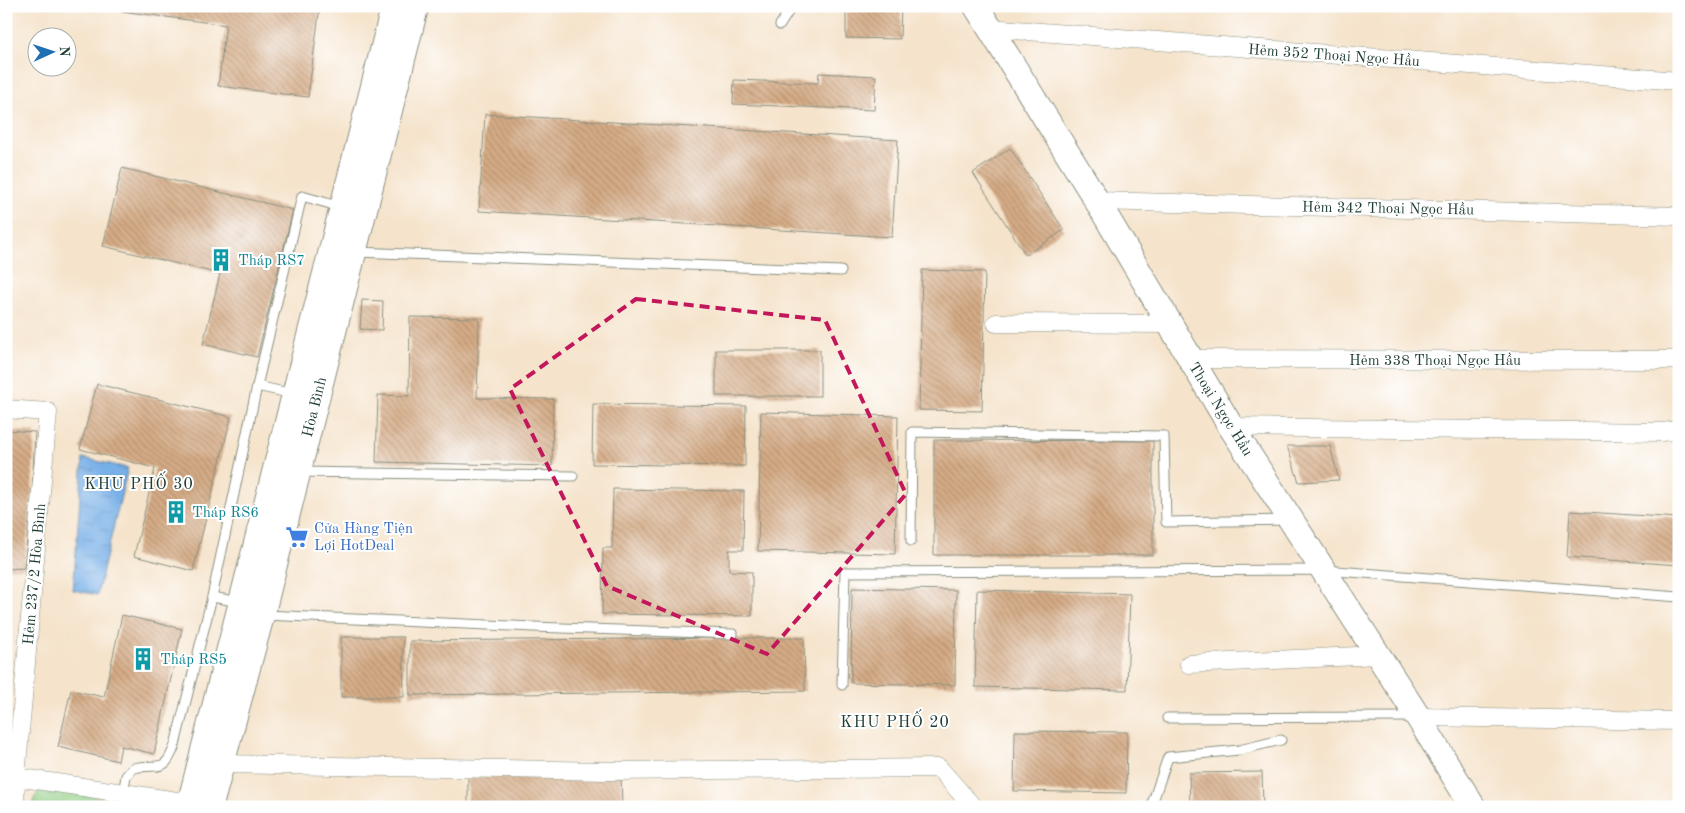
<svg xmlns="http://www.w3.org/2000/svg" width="1685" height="813" viewBox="0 0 1685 813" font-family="'Old Standard TT',serif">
  <defs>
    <pattern id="grass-tufts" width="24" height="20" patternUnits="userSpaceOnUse" patternTransform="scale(1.25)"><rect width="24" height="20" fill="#8fcc82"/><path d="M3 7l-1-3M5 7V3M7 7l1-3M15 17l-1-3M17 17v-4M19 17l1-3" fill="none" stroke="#74a76b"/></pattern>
    <pattern id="water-ripples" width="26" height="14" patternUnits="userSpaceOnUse" patternTransform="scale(1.25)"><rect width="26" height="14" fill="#77afe7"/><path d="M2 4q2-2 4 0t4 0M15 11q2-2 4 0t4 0" fill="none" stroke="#6190bc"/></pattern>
    <pattern id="building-back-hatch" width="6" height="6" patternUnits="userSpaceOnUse" patternTransform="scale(1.25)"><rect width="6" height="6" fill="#d6ac86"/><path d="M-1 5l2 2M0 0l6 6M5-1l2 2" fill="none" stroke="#ad8d6e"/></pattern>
  </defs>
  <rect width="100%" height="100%" fill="#fff"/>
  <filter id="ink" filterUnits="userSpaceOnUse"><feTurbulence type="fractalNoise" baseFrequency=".02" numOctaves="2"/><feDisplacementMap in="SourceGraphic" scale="10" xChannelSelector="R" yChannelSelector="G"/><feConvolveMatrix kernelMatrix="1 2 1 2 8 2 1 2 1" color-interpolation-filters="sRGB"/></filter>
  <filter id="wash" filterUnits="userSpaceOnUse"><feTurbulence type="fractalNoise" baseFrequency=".0096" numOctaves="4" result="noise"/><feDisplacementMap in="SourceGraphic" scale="20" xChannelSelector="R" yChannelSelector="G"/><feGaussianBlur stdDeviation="1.12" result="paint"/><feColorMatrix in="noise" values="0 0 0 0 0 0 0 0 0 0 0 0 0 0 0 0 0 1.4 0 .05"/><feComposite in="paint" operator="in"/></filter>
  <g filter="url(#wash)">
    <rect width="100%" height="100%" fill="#f5e3cb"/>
    <path fill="url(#grass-tufts)" stroke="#57845b" d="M47 789 164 807H33L34 798 39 792Z"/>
    <path fill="url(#water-ripples)" stroke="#4b768e" d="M83 458 128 468 97 595 73 590Z"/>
    <g id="blocks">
      <g fill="url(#building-back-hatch)">
        <path d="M121 6H320L308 97 218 86 226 25 121 11Z"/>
        <path d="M846 6H901L900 39 846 38Z"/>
        <path d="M819 73 876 76 874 110 733 104 734 80 818 83Z"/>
        <path d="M485 114 898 140 892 237 479 211Z"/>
        <path d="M1010 148 1064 230 1026 255 973 173Z"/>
        <path d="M122 168 293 210 257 357 203 344 220 274 103 246Z"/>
        <path d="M922 270 985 272 982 411 919 410Z"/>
        <path d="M362 300 383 301 382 330 360 329Z"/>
        <path d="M410 317 479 318 477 398 553 399 552 466 376 462 378 395 409 396Z"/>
        <rect x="716" y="350" width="104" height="46"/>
        <path d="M97 384 231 417 193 571 134 556 155 468 80 449Z"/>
        <path d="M593 404 746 406 745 466 592 464Z"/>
        <path d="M761 412 898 416 895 554 758 551Z"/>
        <path d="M6 430 35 432 32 492 24 568 6 569Z"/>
        <path d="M934 440 1153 441V555H934Z"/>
        <path d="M1287 446H1330L1339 480 1299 482Z"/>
        <path d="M613 489 744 491 743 550H729V571L752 572V616L602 614 603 548H612Z"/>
        <path d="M1570 511 1679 518V565L1567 557Z"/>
        <path d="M852 588 956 590 955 685 851 683Z"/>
        <path d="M977 590 1130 594 1127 690 975 687Z"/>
        <path d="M122 615 182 629 154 754 121 746 118 761 58 747 71 690 104 697Z"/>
        <path d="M341 637H403L404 697H341Z"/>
        <path d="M729 638H804L805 691 410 695V641Z"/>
        <path d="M1015 731 1127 732 1126 793 1014 791Z"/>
        <path d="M1262 772 1263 807H1190L1189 773Z"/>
        <path d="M621 774 622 807H468V777Z"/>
      </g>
    </g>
  </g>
  <g filter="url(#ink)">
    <use href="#blocks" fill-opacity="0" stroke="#8a9080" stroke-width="1"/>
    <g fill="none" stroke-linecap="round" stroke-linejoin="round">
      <defs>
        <g id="lane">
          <path d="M780 25 792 6"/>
          <path d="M356 252 841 271"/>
          <path d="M257 386 302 196 341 207"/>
          <path d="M300 472 573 476"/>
          <path d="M911 541 912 432 1164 436 1166 522 1287 520"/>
          <path d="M212 597 257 386 293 394"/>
          <path d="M264 615 533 627 733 634"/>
          <path d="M842 685 845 572 1323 570 1679 597"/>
          <path d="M1167 718 1414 717"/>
          <path d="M123 794 126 776 133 768C158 762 164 776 175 745L212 597 240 602"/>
          <path d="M1151 807 1168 757 1239 750 1281 740"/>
        </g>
        <g id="street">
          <path d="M989 28 1679 81"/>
          <path d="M1097 201 1679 216"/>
          <path d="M996 323 1170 324"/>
          <path d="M1191 359 1679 360"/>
          <path d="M6 409 48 412 16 777 190 803"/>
          <path d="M1231 427 1662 432 1679 430"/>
          <path d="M1189 664 1378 655"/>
          <path d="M1418 717 1679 721"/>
          <path d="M221 764 607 771 939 768 973 807"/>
          <path d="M6 776 16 777 15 807"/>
        </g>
        <g id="secondary">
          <path d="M976 6 1097 201 1231 427 1418 717 1473 807"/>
          <path d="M189 807 394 6"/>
          <path d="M210 807 262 614 416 6"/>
        </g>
      </defs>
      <use href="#lane" stroke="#8a9080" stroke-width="11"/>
      <use href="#street" stroke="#8a9080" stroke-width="19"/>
      <use href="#secondary" stroke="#8a9080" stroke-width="27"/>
      <use href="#lane" stroke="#fff" stroke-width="9"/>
      <use href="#street" stroke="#fff" stroke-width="18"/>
      <use href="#secondary" stroke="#fff" stroke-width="25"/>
    </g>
  </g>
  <path fill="none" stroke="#c2185b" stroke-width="4" stroke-dasharray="10 6" stroke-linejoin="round" d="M636 299 825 320 906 494 767 654 607 586 510 389Z"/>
  <defs>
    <symbol id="building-bare" viewBox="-9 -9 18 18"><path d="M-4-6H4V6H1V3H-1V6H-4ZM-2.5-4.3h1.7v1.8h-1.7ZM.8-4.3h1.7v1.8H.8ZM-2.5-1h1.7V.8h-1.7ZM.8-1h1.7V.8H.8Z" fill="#0f9aa8" stroke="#fff" stroke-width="2.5" paint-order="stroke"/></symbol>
    <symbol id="supermarket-bare" viewBox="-9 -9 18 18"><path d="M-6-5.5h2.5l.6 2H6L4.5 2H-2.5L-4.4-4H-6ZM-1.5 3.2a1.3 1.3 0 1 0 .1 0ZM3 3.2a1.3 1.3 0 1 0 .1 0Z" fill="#3f7fe0" stroke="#fff" stroke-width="2.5" paint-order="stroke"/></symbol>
  </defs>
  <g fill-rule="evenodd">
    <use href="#building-bare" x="205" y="244" width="32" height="32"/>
    <use href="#building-bare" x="160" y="496" width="32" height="32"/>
    <use href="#supermarket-bare" x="281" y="521" width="32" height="32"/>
    <use href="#building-bare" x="127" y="643" width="32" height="32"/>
  </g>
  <g text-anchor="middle" stroke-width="4" stroke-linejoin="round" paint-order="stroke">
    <g font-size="15" fill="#1f3d34" stroke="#fff">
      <text transform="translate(1334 55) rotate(4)" y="5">Hẻm 352 Thoại Ngọc Hầu</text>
      <text transform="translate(1388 208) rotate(1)" y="5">Hẻm 342 Thoại Ngọc Hầu</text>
      <text x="1435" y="365">Hẻm 338 Thoại Ngọc Hầu</text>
      <text transform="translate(314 407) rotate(-76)" y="5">Hòa Bình</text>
      <text transform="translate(1221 409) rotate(58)" y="5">Thoại Ngọc Hầu</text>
      <text transform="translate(34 574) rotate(-85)" y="5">Hẻm 237/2 Hòa Bình</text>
    </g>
    <g font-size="15" fill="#0d838f" stroke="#fff" text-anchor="start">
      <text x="238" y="265">Tháp RS7</text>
      <text x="192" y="517">Tháp RS6</text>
      <text x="160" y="664">Tháp RS5</text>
    </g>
    <g font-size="15" fill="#366cbe" stroke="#fff" text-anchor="start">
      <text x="314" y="533">Cửa Hàng Tiện<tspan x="314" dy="17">Lợi HotDeal</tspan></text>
    </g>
    <g font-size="16" letter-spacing="1" fill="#1f3d34" stroke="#fff">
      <text x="139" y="489">KHU PHỐ 30</text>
      <text x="895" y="727">KHU PHỐ 20</text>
    </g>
  </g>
  <rect width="1685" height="813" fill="none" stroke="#fff" stroke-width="25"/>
  <g transform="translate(52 52) rotate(87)"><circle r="24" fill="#ffffff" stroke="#a5b1ae"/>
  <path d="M0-4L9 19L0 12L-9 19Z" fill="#1f6fb2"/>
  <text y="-8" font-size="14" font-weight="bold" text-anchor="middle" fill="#1f3d34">N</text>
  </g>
</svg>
